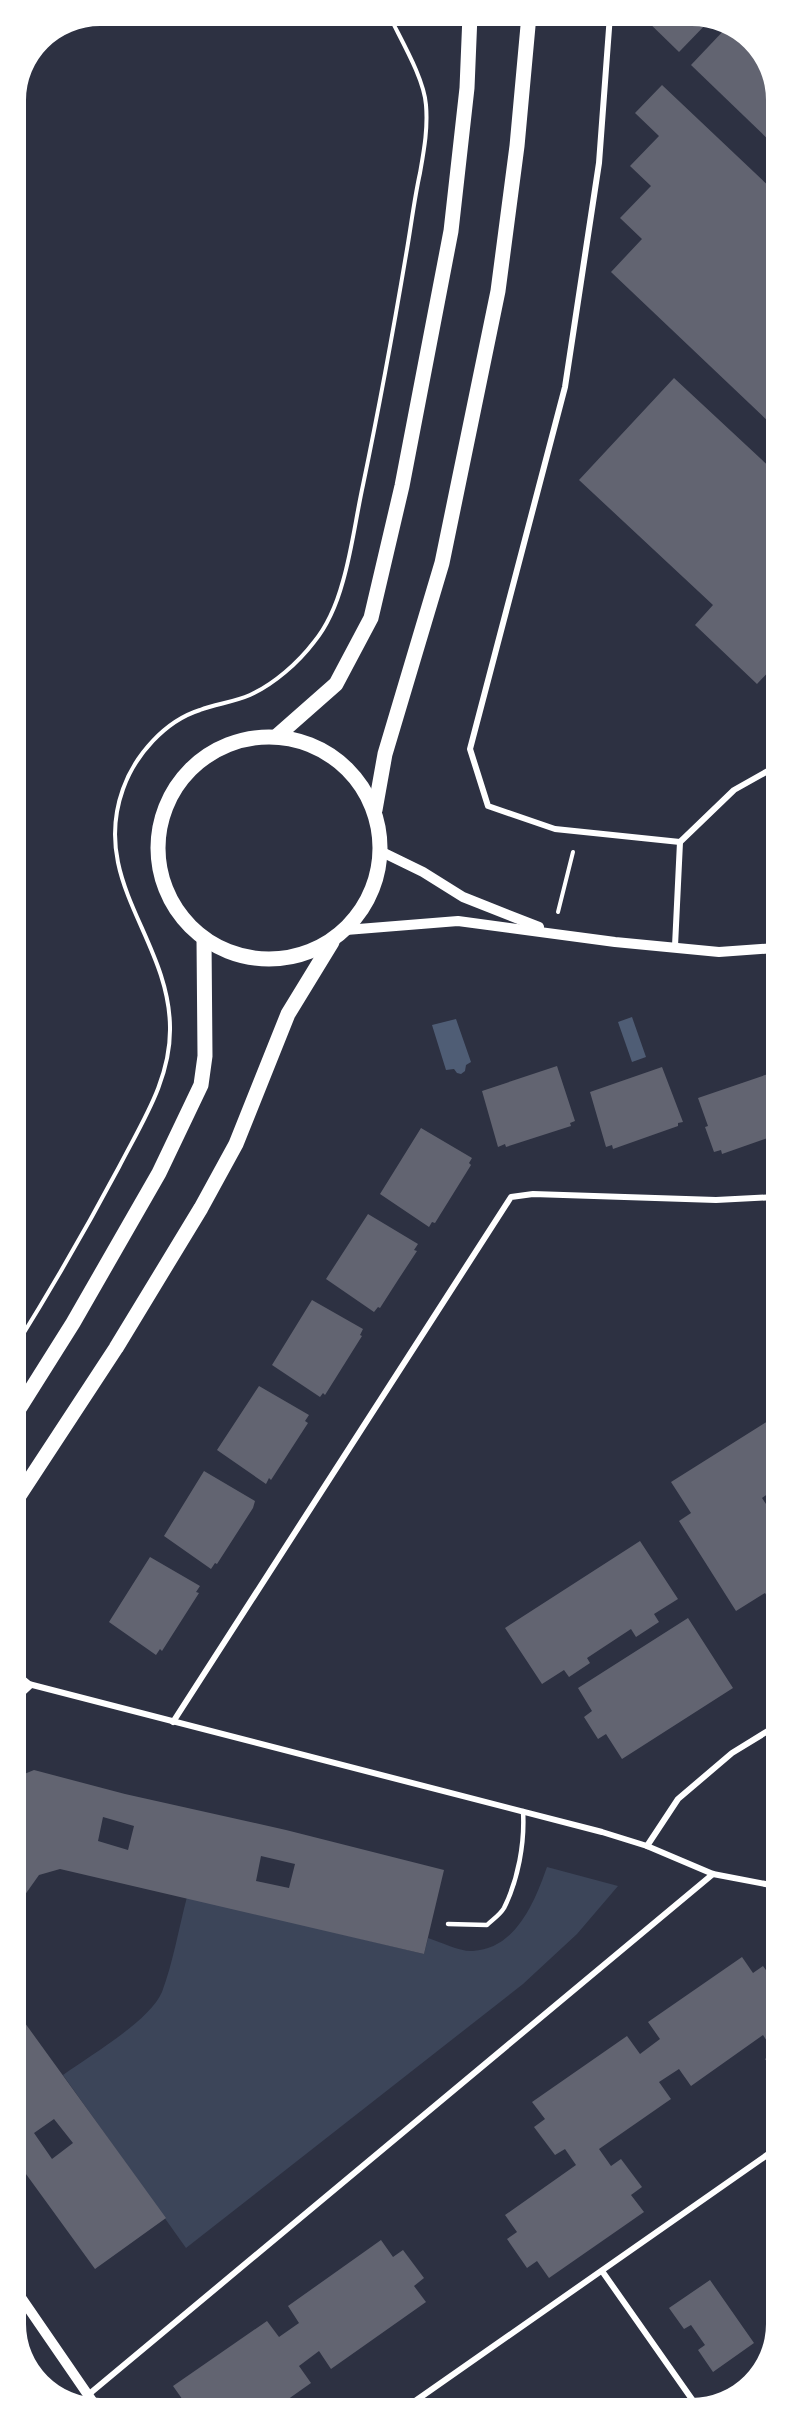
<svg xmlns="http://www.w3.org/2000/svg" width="792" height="2423" viewBox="0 0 792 2423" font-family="'Work Sans',sans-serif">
  <rect width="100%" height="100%" fill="#2d3142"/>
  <path fill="#3c4559" d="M547 1867 618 1886 577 1934 523 1984 186 2248 63 2075C89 2056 150 2021 162 1992 173 1963 179 1927 187 1897L424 1954 428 1938C441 1942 460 1952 473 1951 516 1949 535 1901 547 1867Z"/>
  <g fill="#4f5d75">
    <path d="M632 1017 646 1057 632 1062 618 1022Z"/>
    <path d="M456 1019 471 1062 466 1065 465 1071 461 1074 457 1073 454 1069 446 1070 432 1025Z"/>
  </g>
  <g fill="#626471" fill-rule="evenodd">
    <path d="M641 15H698L710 20 679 52Z"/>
    <path d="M727 27 748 36 774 78V145L691 65Z"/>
    <path d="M662 85 774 191 775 418 770 423 611 272 642 239 620 218 651 186 630 166 659 136 635 113Z"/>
    <path d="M674 378 775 472V665L757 684 695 625 713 605 579 480Z"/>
    <path d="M557 1066 575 1121 570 1123 571 1126 506 1147 505 1144 498 1147 482 1091Z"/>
    <path d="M662 1067 683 1122 678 1123V1126L613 1149 612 1145 606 1147 590 1092Z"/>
    <path d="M774 1072 776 1135 722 1154 721 1150 714 1152 705 1127 708 1126 698 1098Z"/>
    <path d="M421 1128 472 1158 469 1163 471 1165 435 1223 432 1222 429 1227 380 1194Z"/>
    <path d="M368 1214 418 1244 414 1250 417 1251 398 1280 380 1308 378 1307 374 1312 326 1279Z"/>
    <path d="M312 1300 363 1329 360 1335 362 1336 325 1395 323 1393 320 1397 272 1365Z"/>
    <path d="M259 1386 309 1415 305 1421 308 1423 271 1480 269 1478 266 1484 217 1450Z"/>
    <path d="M776 1416V1488L762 1498 776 1519V1601L772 1604 765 1593 736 1611 679 1521 691 1513 671 1482Z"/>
    <path d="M204 1471 255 1501 253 1508 217 1564 215 1563 211 1569 164 1536Z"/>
    <path d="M640 1541 678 1599 654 1614 659 1622 636 1637 631 1629 587 1658 590 1663 569 1677 564 1670 542 1684 505 1628Z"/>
    <path d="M150 1557 200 1586 196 1592 199 1593 162 1651 160 1649 156 1655 109 1622Z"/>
    <path d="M688 1618 733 1688 622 1759 606 1734 598 1739 584 1717 592 1711 578 1688Z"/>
    <path d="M34 1770 125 1794 286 1830 444 1870 424 1954 60 1869 39 1875 17 1906V1777ZM103 1817 134 1826 128 1850 98 1841ZM261 1856 295 1864 289 1888 256 1881Z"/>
    <path d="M742 1957 753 1973 763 1966 777 1985V2001L774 2002 777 2005V2076L765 2059 774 2052 763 2035 691 2086 679 2069 659 2082 671 2099 599 2149 611 2166 621 2159 642 2187 631 2195 644 2212 549 2278 537 2261 527 2268 507 2239 517 2232 505 2215 576 2165 565 2149 555 2155 534 2127 545 2119 532 2102 627 2036 640 2054 660 2039 648 2022Z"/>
    <path d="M17 2012 166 2218 95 2269 18 2163ZM54 2119 73 2143 52 2159 34 2133Z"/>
    <path d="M381 2240 393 2257 403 2250 424 2278 414 2286 426 2302 331 2369 319 2351 299 2366 311 2383 277 2407H179L185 2403 173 2386 267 2321 279 2337 299 2323 288 2306Z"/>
    <path d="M710 2280 754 2343 713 2372 698 2350 705 2345 691 2325 684 2329 669 2308Z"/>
  </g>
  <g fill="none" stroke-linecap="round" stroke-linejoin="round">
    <g stroke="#fff" stroke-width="4">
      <path d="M558 912 573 852"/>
      <path d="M17 1344C53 1286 87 1227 119 1167 142 1122 171 1079 170 1027 169 939 90 881 123 789 135 755 165 721 200 710 216 704 234 702 250 695 274 684 298 663 314 642 328 625 337 603 343 581 352 550 356 517 363 485 379 408 393 332 406 255 411 227 414 200 420 173 424 150 428 129 426 105 424 78 401 40 389 15"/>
    </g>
    <path stroke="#fff" stroke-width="4.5" d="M448 1924 487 1925C492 1920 500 1915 504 1908 518 1880 525 1843 523 1811"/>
    <g stroke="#fff" stroke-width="6">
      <path d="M610 15 599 163 565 387 470 749 488 806 555 829 680 842"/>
      <path d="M675 946 680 842 734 790 775 767"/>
      <path d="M17 1674 28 1683"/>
      <path d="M17 1681 602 1832 647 1846 713 1874 776 1886"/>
      <path d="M17 1698 31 1685"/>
      <path d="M173 1722 511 1197 533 1194 716 1200 776 1197"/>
      <path d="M647 1846 678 1799 732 1753 776 1726"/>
      <path d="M602 2271 696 2405"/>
      <path d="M88 2395 713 1874"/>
      <path d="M408 2406 777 2148"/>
    </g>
    <g stroke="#fff" stroke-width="10">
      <path d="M382 852 423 872 463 897 539 927"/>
      <path d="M346 930 458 921 615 942 719 952 775 948"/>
      <path d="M18 2293 97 2408"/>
    </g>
    <g stroke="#fff" stroke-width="15">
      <path d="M277 736 336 684 371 618 402 486 451 231 467 88 470 15"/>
      <circle cx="269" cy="848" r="111"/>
      <path d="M375 810 385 754 442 563 498 291 517 146 529 15"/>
      <path d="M17 1412 73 1323 159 1173 201 1085 205 1056 204 939"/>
      <path d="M17 1499 116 1348 201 1208 236 1144 288 1014 332 942"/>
    </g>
  </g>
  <path d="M0 0H792V2423H0ZM100 26H692A74 74 0 0 1 766 100V2324A74 74 0 0 1 692 2398H100A74 74 0 0 1 26 2324V100A74 74 0 0 1 100 26Z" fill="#fff" fill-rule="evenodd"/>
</svg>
